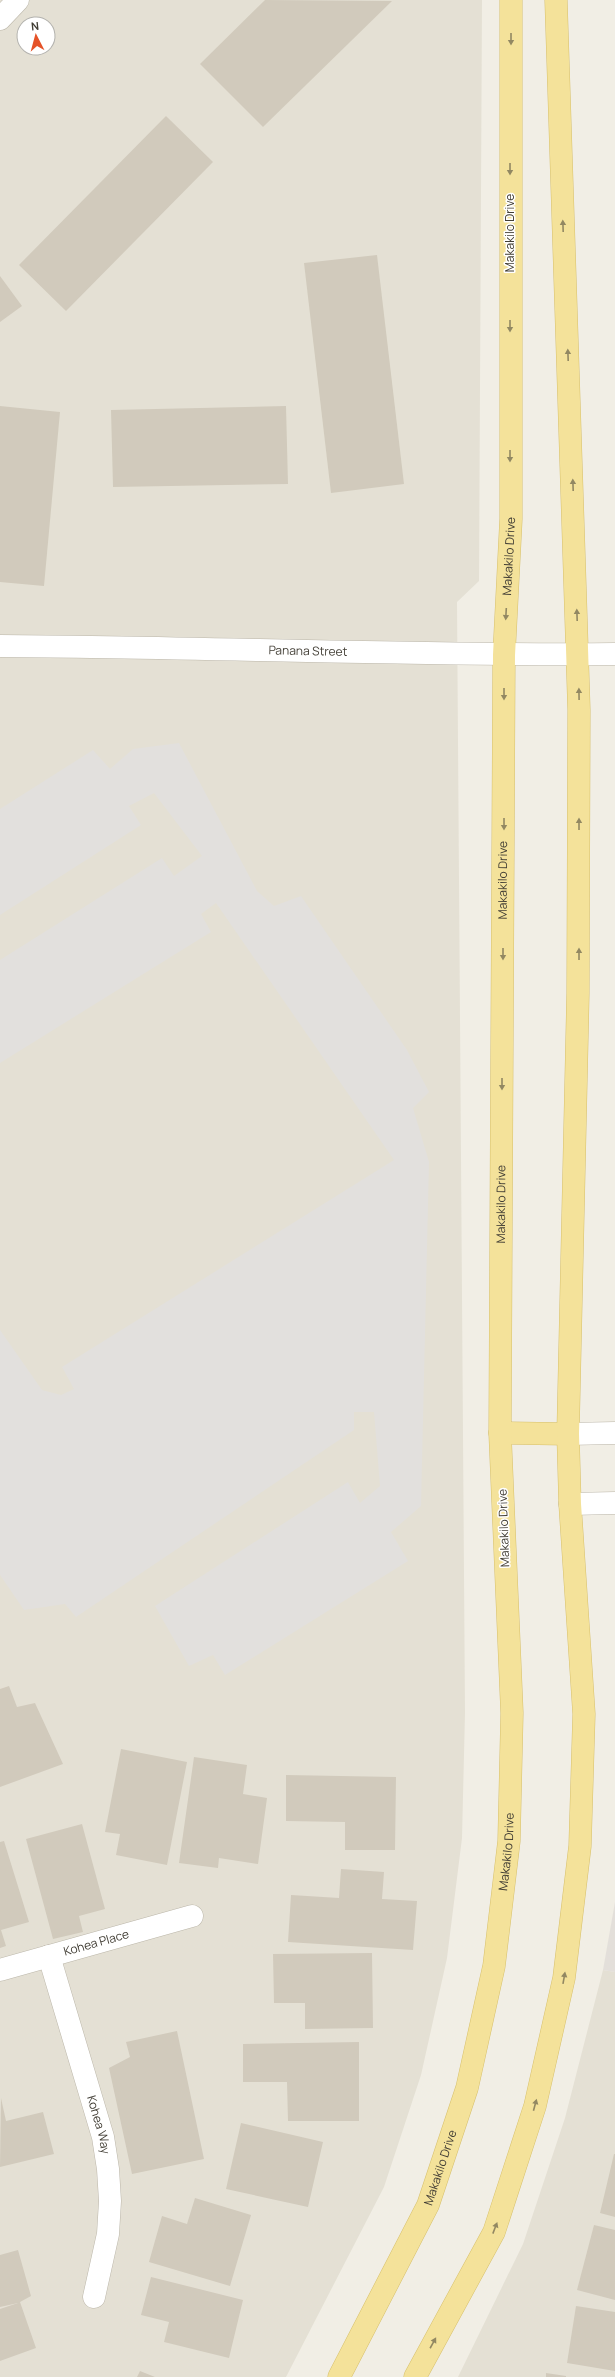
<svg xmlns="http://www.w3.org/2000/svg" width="615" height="2377" viewBox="0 0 615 2377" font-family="Manrope,sans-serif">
  <rect width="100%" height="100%" fill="#f1eee5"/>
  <g fill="#e4e0d4" fill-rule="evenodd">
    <path d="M0 0H482L479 581 457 602 465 1713 462 1838 447 1958 421 2075 384 2187 286 2377H0ZM24 24H48V48H24Z"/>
    <path d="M603 1970 615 1972V2377H458L523 2244 565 2118Z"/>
  </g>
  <path fill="#e3dfda" d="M615 1902V1972L603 1970Z"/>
  <path fill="#e2e0dd" d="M179 743 257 891 274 906 301 896 407 1050 429 1092 413 1108 429 1162 421 1506 391 1532 408 1561 225 1675 213 1655 189 1666 155 1606 348 1482 360 1503 380 1486 374 1412H354V1430L76 1617 65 1604 24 1610 0 1575V1330L42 1390 61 1395 74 1389 62 1367 394 1160 216 903 201 914 211 932 0 1063V960L162 858 174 876 202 856 154 793 129 806 141 825 0 915V809L93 750 110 769 133 749Z"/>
  <g fill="#d1cabc">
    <path d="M265 0 392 1 263 127 200 64Z"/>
    <path d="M166 116 213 162 66 311 19 265Z"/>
    <path d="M377 255 404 484 331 493 304 263Z"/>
    <path d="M0 276 22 306 0 322Z"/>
    <path d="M0 406 60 412 44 586 0 582Z"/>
    <path d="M286 406 288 484 113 487 111 410Z"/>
    <path d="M9 1686 17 1707 35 1703 63 1764 0 1787V1689Z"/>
    <path d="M121 1749 187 1762 167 1865 116 1855 120 1834 105 1832Z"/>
    <path d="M194 1757 247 1765 243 1794 267 1798 258 1864 219 1858 218 1868 179 1863Z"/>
    <path d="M286 1775 396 1777 395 1850H345V1822L286 1821Z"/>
    <path d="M82 1824 105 1909 79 1916 83 1932 53 1939 26 1839Z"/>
    <path d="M4 1841 29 1922 1 1930 6 1946 0 1948V1842Z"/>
    <path d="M341 1869 384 1872 382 1899 417 1901 413 1950 288 1942 291 1895 339 1898Z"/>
    <path d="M372 1953 373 2028 305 2029V2003H274L273 1954Z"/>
    <path d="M177 2031 204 2159 132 2174 109 2068 130 2057 126 2042Z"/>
    <path d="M359 2042V2121H288L287 2082H243V2044Z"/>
    <path d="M1 2098 6 2121 43 2112 54 2154 0 2167Z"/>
    <path d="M241 2123 323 2142 308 2207 226 2189Z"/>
    <path d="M614 2154H615V2217L600 2213Z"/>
    <path d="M195 2198 251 2215 230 2286 149 2262 162 2216 187 2224Z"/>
    <path d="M594 2225 615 2230V2300L577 2290Z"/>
    <path d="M18 2250 31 2296 20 2302 36 2348 0 2361V2309L18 2303 0 2307V2255Z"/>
    <path d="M151 2277 243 2300 229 2358 164 2342 169 2322 141 2315Z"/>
    <path d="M576 2306 615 2312V2371L567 2363Z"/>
    <path d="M140 2371 155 2377H137Z"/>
    <path d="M546 2373 566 2376V2377H546Z"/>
  </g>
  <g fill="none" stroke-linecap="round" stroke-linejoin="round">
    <defs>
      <g id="minor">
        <path d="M0 19 18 0"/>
        <path id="s1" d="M0 646C205 647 410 656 615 654"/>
        <path d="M568 1434 615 1433"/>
        <path d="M570 1504 615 1503"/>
        <path id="s2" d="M49 1956 103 2137 108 2169 110 2201 108 2234 94 2297"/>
        <path id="s3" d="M0 1970 192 1916"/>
      </g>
      <g id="major">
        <path d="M500 1433 568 1434"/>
        <path id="s4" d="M339 2377 428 2205 467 2088 494 1966 509 1841 512 1713 500 1433 504 655 511 519V0"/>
        <path d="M415 2377 494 2232 535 2106 564 1978 580 1846 584 1714 570 1504 568 1434 578 993 579 710 556 0"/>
      </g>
    </defs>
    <use href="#minor" stroke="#bbb6a9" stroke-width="23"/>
    <use href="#major" stroke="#d7c06c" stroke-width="23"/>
    <use href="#minor" stroke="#fff" stroke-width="22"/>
    <use href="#major" stroke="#f4e29a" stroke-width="22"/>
  </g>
  <defs><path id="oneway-solid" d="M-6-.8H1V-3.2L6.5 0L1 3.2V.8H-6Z"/></defs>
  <g fill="#928862">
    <use href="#oneway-solid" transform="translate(511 39) rotate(90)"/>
    <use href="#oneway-solid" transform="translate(510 169) rotate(90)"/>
    <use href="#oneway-solid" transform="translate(563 226) rotate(-92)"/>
    <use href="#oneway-solid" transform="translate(510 326) rotate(90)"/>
    <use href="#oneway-solid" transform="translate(568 355) rotate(-92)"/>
    <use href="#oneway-solid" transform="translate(510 456) rotate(90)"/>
    <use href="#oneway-solid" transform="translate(573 485) rotate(-92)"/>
    <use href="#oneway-solid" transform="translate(506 614) rotate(93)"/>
    <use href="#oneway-solid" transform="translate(577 615) rotate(-92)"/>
    <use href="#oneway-solid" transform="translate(504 694) rotate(90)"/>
    <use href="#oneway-solid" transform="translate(579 694) rotate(-91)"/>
    <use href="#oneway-solid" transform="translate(504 824) rotate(90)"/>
    <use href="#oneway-solid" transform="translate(579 824) rotate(-90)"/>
    <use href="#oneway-solid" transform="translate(503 954) rotate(90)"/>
    <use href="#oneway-solid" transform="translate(579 954) rotate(-90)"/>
    <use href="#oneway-solid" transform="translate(502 1084) rotate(90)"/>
    <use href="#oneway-solid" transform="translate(564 1978) rotate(-80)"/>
    <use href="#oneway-solid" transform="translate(535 2105) rotate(-75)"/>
    <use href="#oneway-solid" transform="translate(495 2228) rotate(-69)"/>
    <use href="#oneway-solid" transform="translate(433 2343) rotate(-61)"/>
  </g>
  <g text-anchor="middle" stroke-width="3" stroke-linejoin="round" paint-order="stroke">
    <g font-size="12" fill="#423e35" stroke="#fff">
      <text transform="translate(510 233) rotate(-90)" y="4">Makakilo Drive</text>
      <text dy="4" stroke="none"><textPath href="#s4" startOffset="1853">Makakilo Drive</textPath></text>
      <text dy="4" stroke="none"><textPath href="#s1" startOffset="308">Panana Street</textPath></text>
      <text dy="4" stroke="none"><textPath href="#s4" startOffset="1529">Makakilo Drive</textPath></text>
      <text dy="4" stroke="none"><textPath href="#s4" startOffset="1205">Makakilo Drive</textPath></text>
      <text transform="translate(504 1528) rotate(-92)" y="4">Makakilo Drive</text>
      <text dy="4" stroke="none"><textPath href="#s4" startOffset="557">Makakilo Drive</textPath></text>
      <text dy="4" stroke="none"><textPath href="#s3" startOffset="100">Kohea Place</textPath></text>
      <text dy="4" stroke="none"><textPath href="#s2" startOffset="176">Kohea Way</textPath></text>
      <text dy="4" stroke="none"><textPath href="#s4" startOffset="233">Makakilo Drive</textPath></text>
    </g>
  </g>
  <g transform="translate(36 36) rotate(354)"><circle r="19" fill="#ffffff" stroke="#b3b2ae"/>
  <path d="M0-3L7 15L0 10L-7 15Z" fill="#e55328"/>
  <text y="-6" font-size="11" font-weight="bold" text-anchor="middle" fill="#423e35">N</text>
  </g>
</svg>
